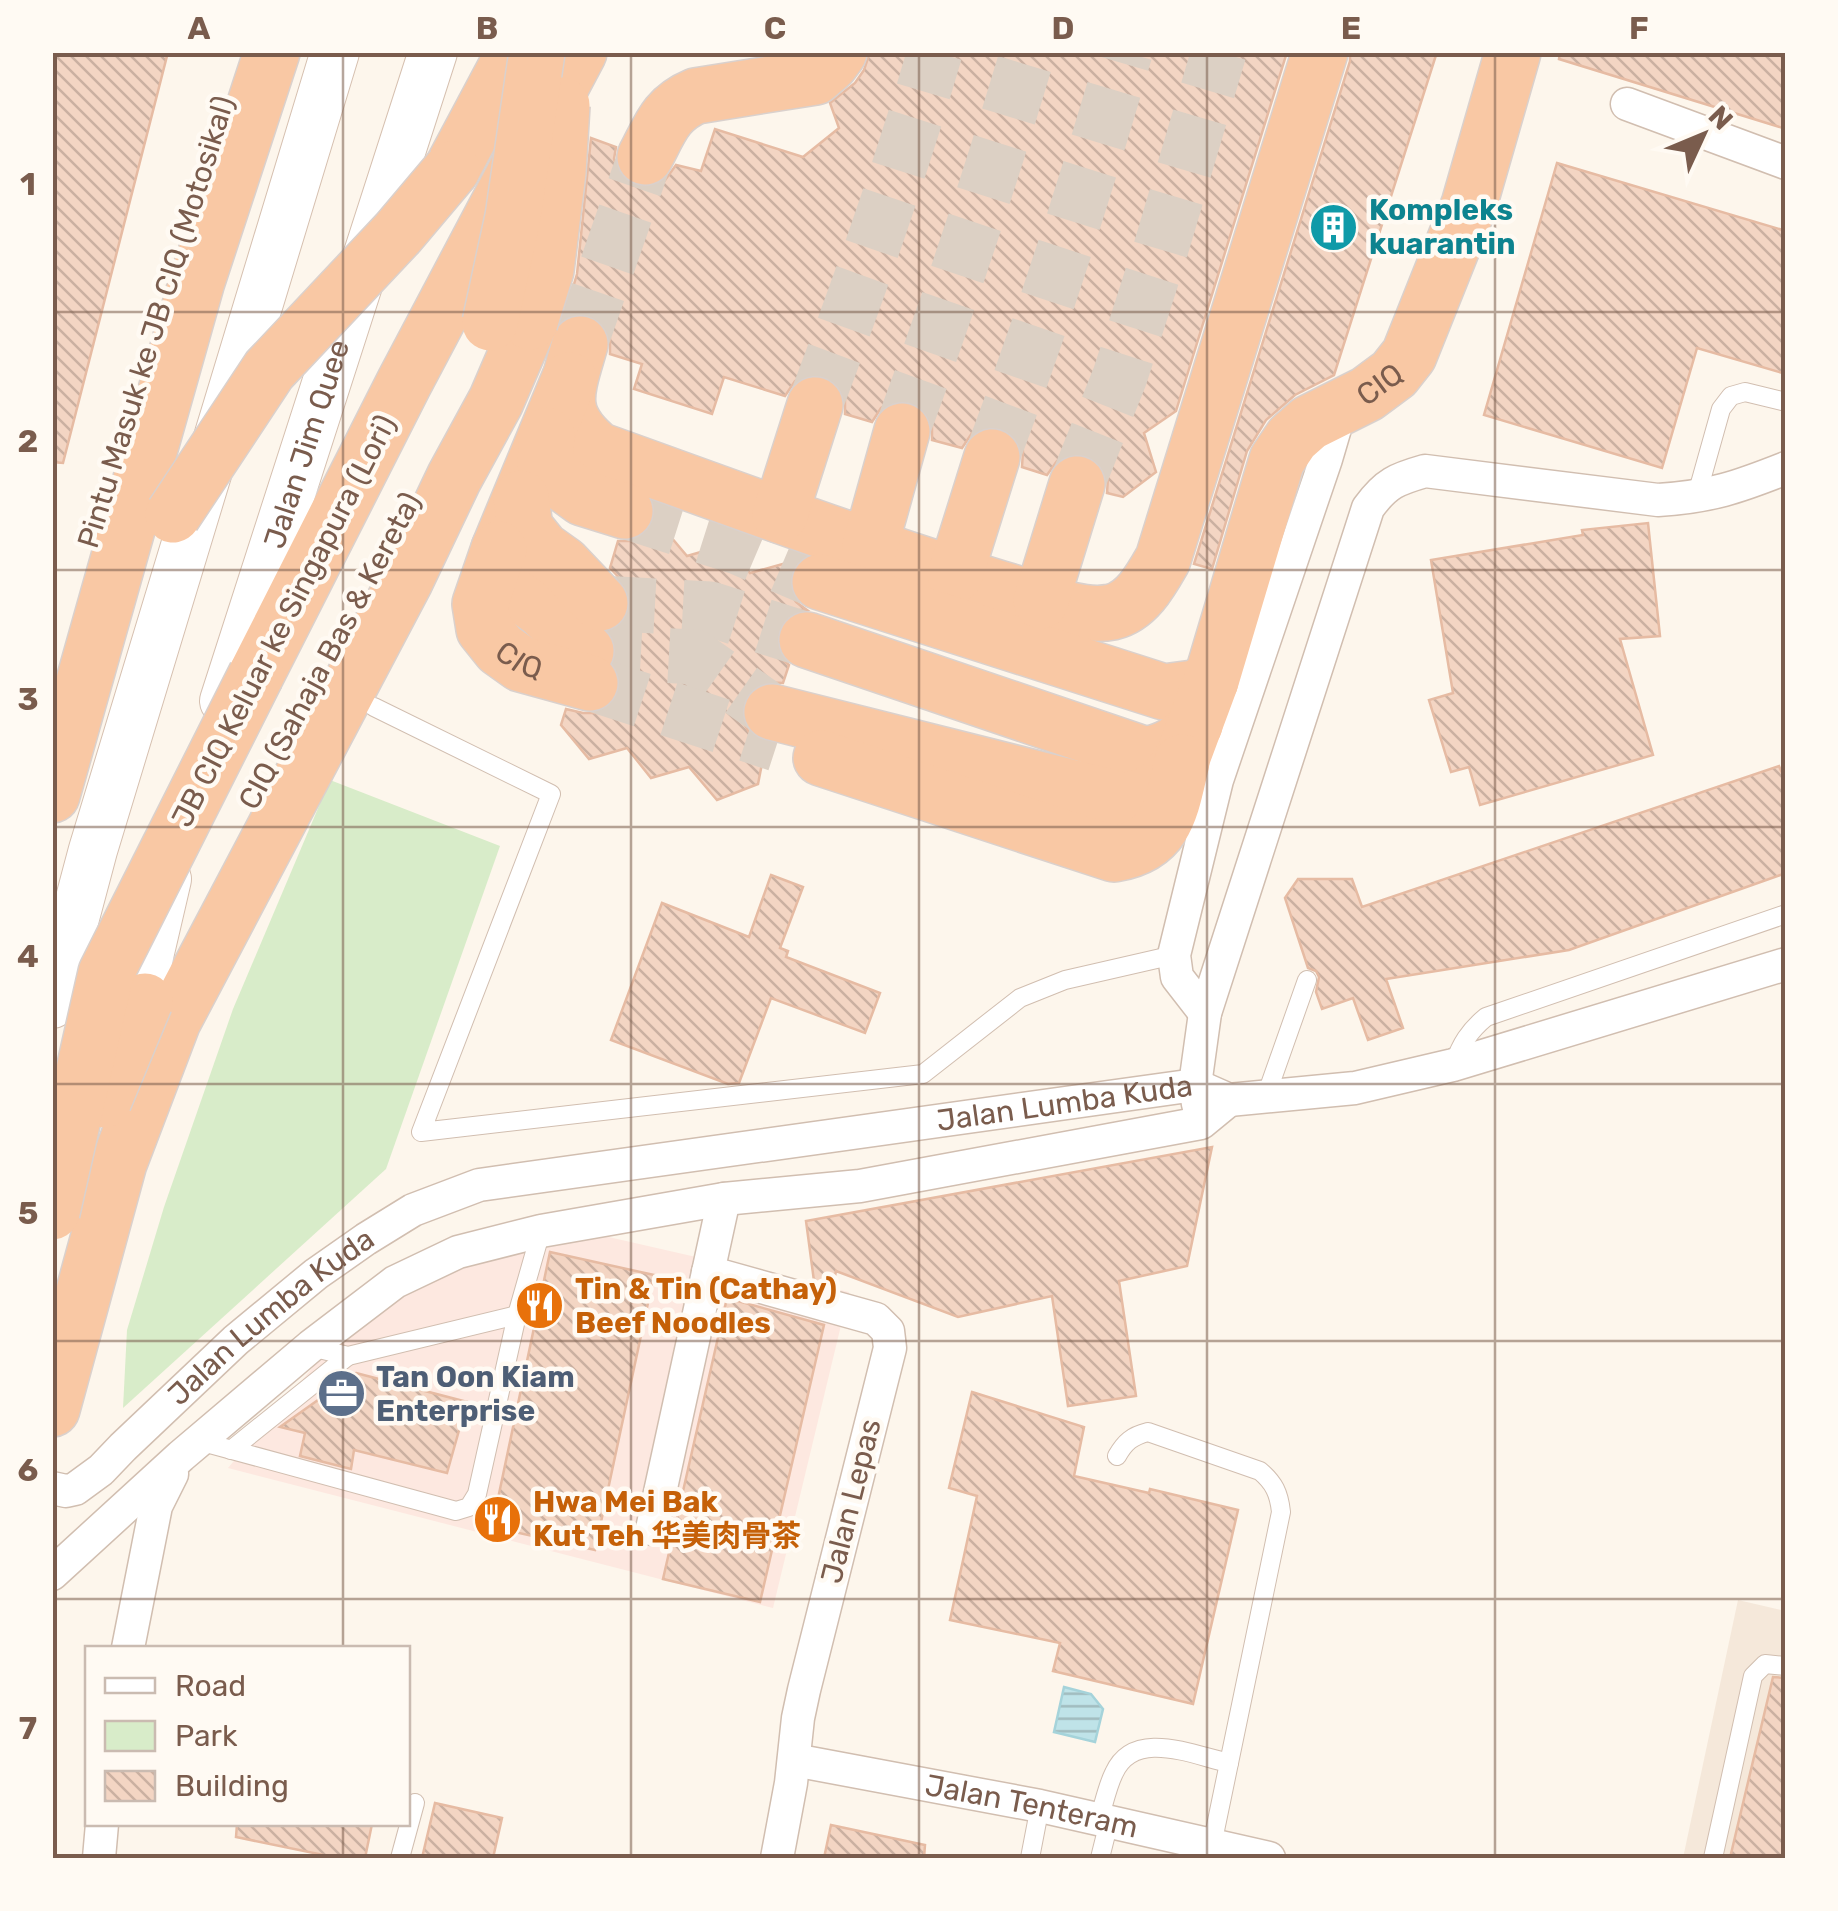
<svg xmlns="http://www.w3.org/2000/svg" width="1838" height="1911" viewBox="0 0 1838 1911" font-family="Rubik,'Noto Sans SC',sans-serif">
  <defs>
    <pattern id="water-rules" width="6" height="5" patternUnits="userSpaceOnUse" patternTransform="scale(2.5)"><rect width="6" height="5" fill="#bfe3e8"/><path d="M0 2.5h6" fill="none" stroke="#a0bbbe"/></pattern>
    <pattern id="building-back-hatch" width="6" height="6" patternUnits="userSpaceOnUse" patternTransform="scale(2.5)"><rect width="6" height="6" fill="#f3d5c3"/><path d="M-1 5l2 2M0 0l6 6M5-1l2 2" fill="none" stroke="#cab0a1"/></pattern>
  </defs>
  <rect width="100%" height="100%" fill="#fdf6ec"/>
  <path fill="#f5e8da" d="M1738 1600 1785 1611V1858H1683Z"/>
  <path fill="#fde8e0" d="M578 1230 849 1292 773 1608 228 1468 335 1341 423 1278Z"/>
  <path fill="#d8ecc9" d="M330 780 500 846 386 1169 123 1408 127 1330 164 1207 233 1009Z"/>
  <path fill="url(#water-rules)" stroke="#a5d3da" stroke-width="2.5" d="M1064 1687 1091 1694 1103 1709 1095 1742 1054 1732Z"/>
  <g fill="url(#building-back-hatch)" stroke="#e6bba3" stroke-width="2.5">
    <path d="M52 52H168L63 463 52 462Z"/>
    <path d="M870 52H1287L1176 411 1144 433 1156 472 1123 497 1107 493 1108 478 1100 464 1085 454H1069L1057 461 1047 475 1022 467 1023 451 1016 437 1000 427 986 426 972 433 962 448 932 440V422L925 410 911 401H893L881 408 872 422 845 414V397L839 385 824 375H807L795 381 785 396 724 377 712 414 634 389 642 364 610 354V338L602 322 588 314H574L564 318 577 274 591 138 616 147 614 159 619 175 632 185 646 188 663 183 676 165 701 171 715 129 803 157 839 128 830 103 855 83 864 70Z"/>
    <path d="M1350 52H1437L1334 375 1295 395 1266 420 1247 451 1212 569 1194 564 1350 61Z"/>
    <path d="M1560 52H1786V129L1559 59Z"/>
    <path d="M1557 163 1786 231V374L1697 348 1662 468 1484 415Z"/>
    <path d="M1648 523 1660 636 1620 639 1653 755 1480 805 1469 767 1451 772 1429 700 1453 693 1431 560 1583 535 1582 530Z"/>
    <path d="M660 524 687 556 725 545 750 573 790 562 794 567 790 573V590L796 602 807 610H800L787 616 777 631V647L783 660 789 665 783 683 763 682 750 690 742 703V720L750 734 766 743 758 784 717 800 689 767 651 778 627 748 589 759 561 725 566 709 583 713H599L611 706 620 692V676L614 663 617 657 616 643 610 632 622 625 630 613V597L623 582 610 568 618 541H633L645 534 651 527Z"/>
    <path d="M1779 766 1786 782V873L1569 950 1386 979 1403 1028 1368 1040 1353 998 1322 1009 1316 992 1319 977 1316 971 1308 968 1285 898 1298 879H1352L1362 907Z"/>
    <path d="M771 875 803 887 780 948 788 951 786 957 880 993 865 1033 771 998 739 1083 728 1084 611 1040 662 903 749 937Z"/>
    <path d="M1212 1147 1187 1266 1119 1281 1136 1396 1068 1406 1052 1296 958 1317 836 1271 833 1286 814 1281 806 1221Z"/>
    <path d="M550 1252 654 1275 595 1550 492 1527Z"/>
    <path d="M727 1298 824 1325 760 1602 663 1579Z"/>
    <path d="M356 1373 467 1402 447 1473 354 1450 351 1469 300 1456 305 1433 280 1427Z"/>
    <path d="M972 1392 1084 1427 1074 1476 1149 1493 1150 1489 1238 1510 1193 1704 1053 1671 1060 1643 950 1620 977 1496 949 1488Z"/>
    <path d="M1773 1677 1786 1678V1858H1730Z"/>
    <path d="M435 1803 502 1818 493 1858H422Z"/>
    <path d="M237 1824H372L365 1858H338L236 1837Z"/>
    <path d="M831 1825 925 1845 924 1858H824Z"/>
  </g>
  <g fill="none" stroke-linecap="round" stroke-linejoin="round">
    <g stroke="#dcd0c4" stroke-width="55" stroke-dasharray="55 28" stroke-linecap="butt">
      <path d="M580 344 645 157"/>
      <path d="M815 405C859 288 900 172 935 52"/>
      <path d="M902 431C948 306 990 180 1028 52"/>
      <path d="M992 457C1042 324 1085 189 1125 52"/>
      <path d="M1077 484 1120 376 1159 255 1219 52"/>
      <path d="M625 511 738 547 820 582"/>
      <path d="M600 603 710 609 807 640"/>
      <path d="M586 651 694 657 772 712"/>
      <path d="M590 683 777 744"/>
    </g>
    <defs>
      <g id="service">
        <path d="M1696 498 1721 409 1731 396 1745 392 1786 402"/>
        <path d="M374 707 551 794 421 1132 923 1074 1020 998 1065 980 1174 955"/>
        <path d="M1454 1064C1461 1044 1469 1031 1486 1017L1786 914"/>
        <path d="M1266 1096 1307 980"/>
        <path d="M311 1347 348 1356 517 1315"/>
        <path d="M199 1441 456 1511 469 1507 477 1494 517 1315 541 1231"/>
        <path d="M231 1450 348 1356"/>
        <path d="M1117 1456C1125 1442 1132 1436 1148 1432L1260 1471C1274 1483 1279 1493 1281 1512L1212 1845"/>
        <path d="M1099 1819C1104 1804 1107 1787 1114 1773 1134 1728 1192 1755 1229 1763"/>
        <path d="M400 1858 415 1803"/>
        <path d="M1030 1858 1040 1806"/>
        <path d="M1100 1858 1109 1822"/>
        <path d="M1713 1858 1753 1676 1765 1664 1786 1666"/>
      </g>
      <g id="minor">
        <path d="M1627 104 1786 163"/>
        <path d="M1205 1013 1177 977 1174 955 1217 780 1326 459 1341 408"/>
        <path d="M1229 1100 1355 1088 1453 1065 1786 964"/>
        <path d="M1198 1104 1195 1085 1205 1013 1368 508C1386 483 1397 479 1425 471L1658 500C1710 497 1738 487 1786 468"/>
        <path d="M708 1272 876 1319 888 1331 890 1348 804 1690 798 1718 791 1783 777 1858"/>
        <path id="s1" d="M52 1488 66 1491 75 1489 101 1470 123 1447 236 1340 316 1274 366 1239 413 1210 479 1185 1195 1085 1229 1100"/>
        <path d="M652 1529 724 1199"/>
        <path d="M52 1574 181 1456 311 1346 395 1282 458 1252 541 1231 724 1199 860 1186 1201 1123 1229 1100"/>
        <path d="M128 1648 156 1506 172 1474"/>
        <path id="s2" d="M794 1760 1040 1806 1269 1858"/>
        <path d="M99 1858 102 1824"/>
      </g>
      <g id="secondary">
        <path id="s3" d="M224 701 433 52"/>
        <path d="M52 1004 93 850 335 52"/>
        <path d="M130 1038 167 879"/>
      </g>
      <g id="trunk">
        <path d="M645 157C660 129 665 109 696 96L815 77 830 64 839 52"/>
        <path d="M452 169 509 62 511 52"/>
        <path d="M580 344C566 392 555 415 598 450 732 498 865 548 1001 589 1034 598 1078 619 1112 612 1137 606 1151 580 1163 559L1320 52"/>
        <path d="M569 380 499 549 503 573 519 593 541 609 586 651"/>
        <path d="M547 435 545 462 561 482 583 498 625 511"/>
        <path d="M521 498 525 528 542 549 563 564 600 603"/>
        <path d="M780 515 815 405"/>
        <path d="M870 546 902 431"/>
        <path id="s4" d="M499 549 480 604 484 629 500 649 521 664 590 683"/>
        <path d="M955 575 992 457"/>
        <path d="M820 582 1164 692 1194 688 1211 681"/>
        <path d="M1041 601 1077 484"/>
        <path d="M807 640 1146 755C1169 750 1181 743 1195 725"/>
        <path d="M256 675 404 383 579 52"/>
        <path id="s5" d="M772 712 1125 801 1145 796 1163 785 1182 759 1211 681 1277 460 1292 438 1309 423 1367 394 1394 374 1409 355 1469 205 1513 52"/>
        <path d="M821 758 1114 854C1168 845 1171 808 1182 762"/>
        <path d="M52 795 197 281 272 52"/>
        <path d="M52 1409 119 1163 173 1021 405 581 454 478 496 401 530 322"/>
      </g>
    </defs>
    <use href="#service" stroke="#d1beb0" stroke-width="20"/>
    <use href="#minor" stroke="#d1beb0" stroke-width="35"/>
    <use href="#secondary" stroke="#d6c0b0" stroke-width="50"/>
    <use href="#trunk" stroke="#dad1cd" stroke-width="58"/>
    <use href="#service" stroke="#fff" stroke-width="18"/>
    <use href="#minor" stroke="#fff" stroke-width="32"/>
    <use href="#secondary" stroke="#fff" stroke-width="48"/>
    <use href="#trunk" stroke="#f9c8a4" stroke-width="55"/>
    <defs>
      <g id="trunk-bridge">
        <path d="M530 322 546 270 558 172 562 105"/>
        <path d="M490 323 513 217 537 52"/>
        <path d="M173 515 269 370 398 233 452 169"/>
        <path d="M104 1100 145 1001"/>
        <path d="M52 1212 106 973 256 675"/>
      </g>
    </defs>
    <use href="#trunk-bridge" stroke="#dad1cd" stroke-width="58" stroke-linecap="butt"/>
    <use href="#trunk-bridge" stroke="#f9c8a4" stroke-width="55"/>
  </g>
  <path fill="none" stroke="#7a5c4d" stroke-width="2.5" stroke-opacity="0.55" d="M343 52V1648M631 52V1858M919 52V1858M1207 52V1858M1495 52V1858M52 312H1786M52 570H1786M52 827H1786M52 1084H1786M52 1341H1786M52 1599H1786M343 1824V1858"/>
  <defs>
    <symbol id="building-disc" viewBox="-11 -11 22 22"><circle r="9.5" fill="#0f9aa8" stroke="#fffaf3"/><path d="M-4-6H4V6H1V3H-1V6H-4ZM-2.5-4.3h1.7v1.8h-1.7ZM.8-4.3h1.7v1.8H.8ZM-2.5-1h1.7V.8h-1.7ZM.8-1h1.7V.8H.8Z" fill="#fff"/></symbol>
    <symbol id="restaurant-disc" viewBox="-11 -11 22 22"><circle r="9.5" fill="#e8710a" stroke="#fffaf3"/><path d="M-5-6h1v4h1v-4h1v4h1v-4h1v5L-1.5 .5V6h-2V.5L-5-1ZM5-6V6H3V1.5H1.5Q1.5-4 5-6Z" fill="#fff"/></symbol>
    <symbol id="office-disc" viewBox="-11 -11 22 22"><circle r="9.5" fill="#5c6f8a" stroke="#fffaf3"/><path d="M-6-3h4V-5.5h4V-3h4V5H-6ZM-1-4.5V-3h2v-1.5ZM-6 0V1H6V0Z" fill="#fff"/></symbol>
  </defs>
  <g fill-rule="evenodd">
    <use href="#building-disc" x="1306" y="200" width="55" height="55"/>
    <use href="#restaurant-disc" x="512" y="1278" width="55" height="55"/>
    <use href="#office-disc" x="314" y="1366" width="55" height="55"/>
    <use href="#restaurant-disc" x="470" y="1492" width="55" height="55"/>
  </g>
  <g text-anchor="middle" stroke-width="9" stroke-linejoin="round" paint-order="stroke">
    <g font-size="30" font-weight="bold" fill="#0d838f" stroke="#fffaf3" text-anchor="start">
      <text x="1369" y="220">Kompleks<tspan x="1369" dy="34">kuarantin</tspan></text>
    </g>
    <g font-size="30" fill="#7a5c4d" stroke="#fffaf3">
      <text transform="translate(156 322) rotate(-73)" y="10">Pintu Masuk ke JB CIQ (Motosikal)</text>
      <text dy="10" stroke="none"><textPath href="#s5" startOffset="882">CIQ</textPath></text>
      <text dy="10" stroke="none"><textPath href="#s3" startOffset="270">Jalan Jim Quee</textPath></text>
      <text transform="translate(284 621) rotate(-63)" y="10">JB CIQ Keluar ke Singapura (Lori)</text>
      <text transform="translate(330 651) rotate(-62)" y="10">CIQ (Sahaja Bas &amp; Kereta)</text>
      <text dy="10" stroke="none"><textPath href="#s4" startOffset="132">CIQ</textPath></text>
      <text dy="10" stroke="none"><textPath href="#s1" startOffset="1125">Jalan Lumba Kuda</textPath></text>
      <text dy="10" stroke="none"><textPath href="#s1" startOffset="285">Jalan Lumba Kuda</textPath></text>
      <text transform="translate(851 1501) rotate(-76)" y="10">Jalan Lepas</text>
      <text dy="10" stroke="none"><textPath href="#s2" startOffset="242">Jalan Tenteram</textPath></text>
    </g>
    <g font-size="30" font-weight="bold" fill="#c56008" stroke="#fffaf3" text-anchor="start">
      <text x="575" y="1299">Tin &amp; Tin (Cathay)<tspan x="575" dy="34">Beef Noodles</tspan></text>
      <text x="533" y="1512">Hwa Mei Bak<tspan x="533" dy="34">Kut Teh 华美肉骨茶</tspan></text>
    </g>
    <g font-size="30" font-weight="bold" fill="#4e5e75" stroke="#fffaf3" text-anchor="start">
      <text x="376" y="1387">Tan Oon Kiam<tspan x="376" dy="34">Enterprise</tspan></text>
    </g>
  </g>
  <rect width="1838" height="1911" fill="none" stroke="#fffaf3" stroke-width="110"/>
  <rect x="85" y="1646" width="325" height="180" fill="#fffaf3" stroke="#cabbb1" stroke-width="2.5"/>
  <rect x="105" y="1678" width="50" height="15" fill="#ffffff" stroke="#cabbb1" stroke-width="2.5"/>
  <text x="175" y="1696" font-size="30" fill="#7a5c4d">Road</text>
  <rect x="105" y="1721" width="50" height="30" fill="#d8ecc9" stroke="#cabbb1" stroke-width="2.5"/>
  <text x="175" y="1746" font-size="30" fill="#7a5c4d">Park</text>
  <rect x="105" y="1771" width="50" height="30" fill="url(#building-back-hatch)" stroke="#cabbb1" stroke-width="2.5"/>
  <text x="175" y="1796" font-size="30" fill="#7a5c4d">Building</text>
  <g transform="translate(1703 135) rotate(46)" stroke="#fffaf3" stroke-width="8" paint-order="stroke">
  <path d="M0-8L18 38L0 25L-18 38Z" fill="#7a5c4d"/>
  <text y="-15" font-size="28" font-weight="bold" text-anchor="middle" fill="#7a5c4d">N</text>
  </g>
  <rect x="55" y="55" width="1728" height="1801" fill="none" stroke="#7a5c4d" stroke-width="4"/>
  <g font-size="32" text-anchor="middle" font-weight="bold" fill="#7a5c4d">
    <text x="199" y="39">A</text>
    <text x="487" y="39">B</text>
    <text x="775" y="39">C</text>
    <text x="1063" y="39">D</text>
    <text x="1351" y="39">E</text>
    <text x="1639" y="39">F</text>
    <text x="28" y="195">1</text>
    <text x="28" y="452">2</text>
    <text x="28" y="710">3</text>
    <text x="28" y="967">4</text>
    <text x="28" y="1224">5</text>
    <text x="28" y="1481">6</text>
    <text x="28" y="1739">7</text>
  </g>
</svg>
